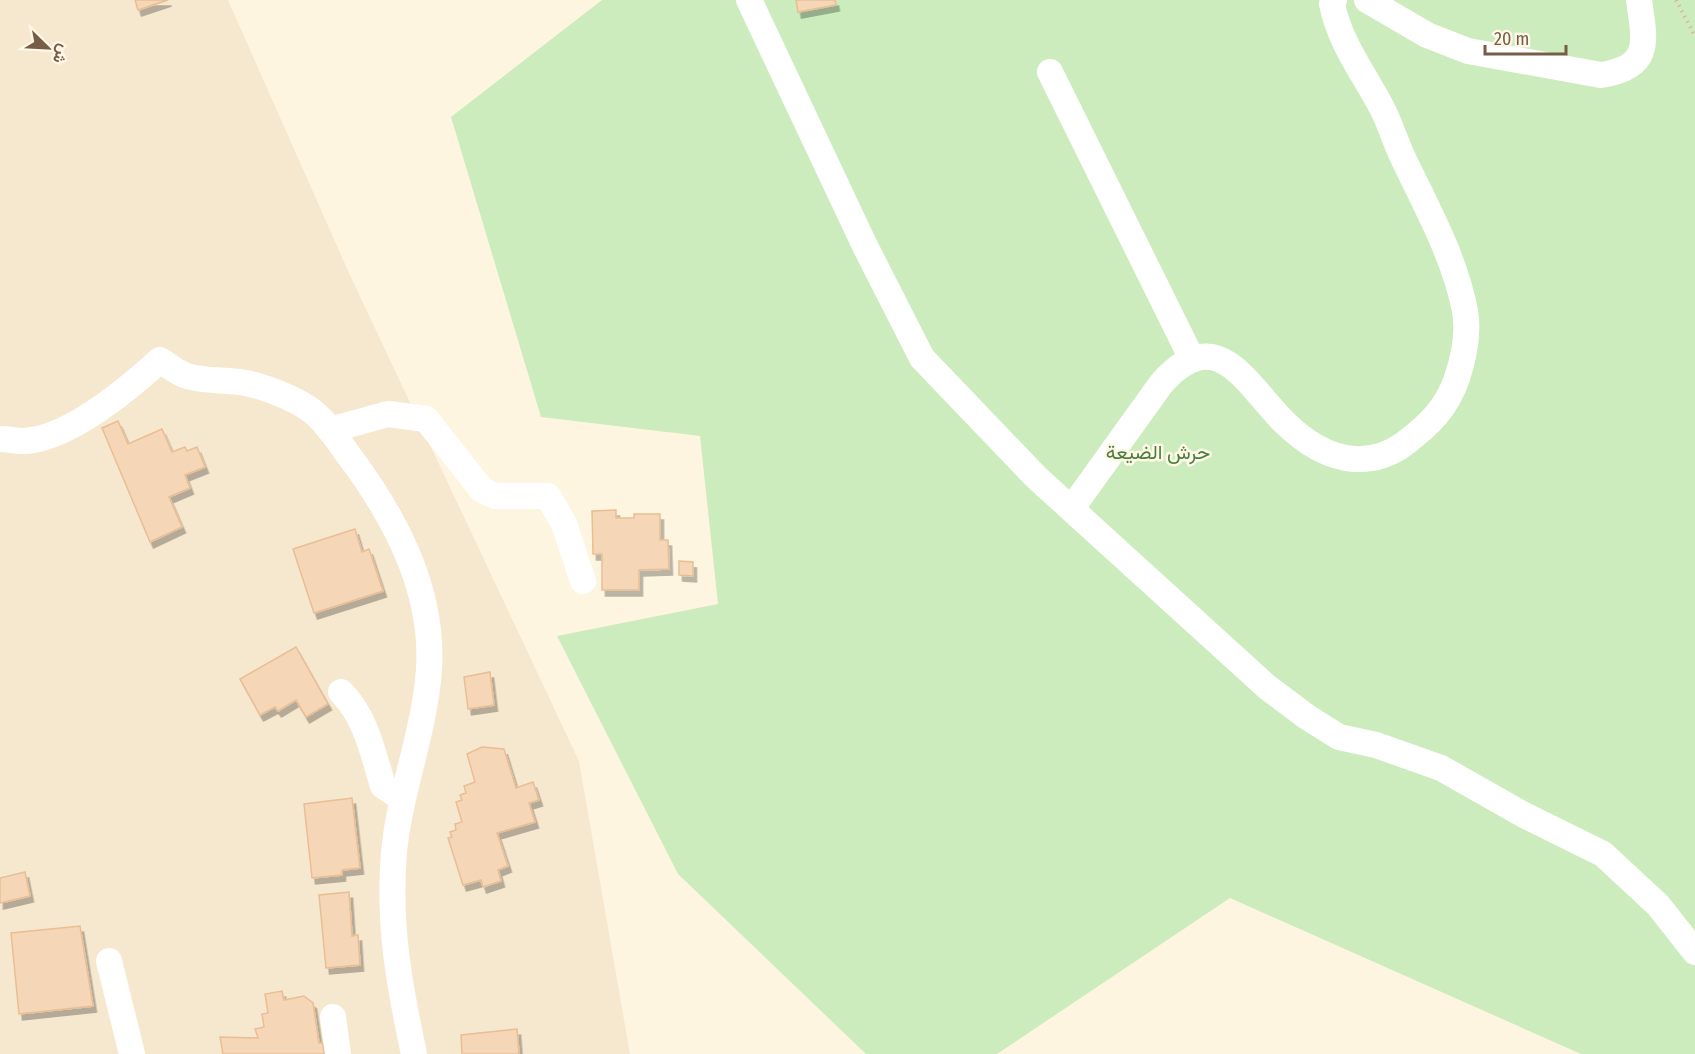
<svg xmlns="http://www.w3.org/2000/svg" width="1695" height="1054" viewBox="0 0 1695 1054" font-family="'Fira Sans Condensed',Vazirmatn,sans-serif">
  <defs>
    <filter id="shadow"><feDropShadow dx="3.5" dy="6" stdDeviation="0" flood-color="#0004"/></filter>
  </defs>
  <rect width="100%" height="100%" fill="#fef5e1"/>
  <path fill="#f6e8ce" d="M0 0H228L349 273 579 761 630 1054H0Z"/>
  <path fill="#ccecbe" d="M602 0H1695V1054H1581L1230 898 997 1054H866L678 874 557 636 718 604 700 436 541 417 451 117Z"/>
  <g fill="#f5d6b6" stroke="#e9be95" stroke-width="1.5" filter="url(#shadow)">
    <path d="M135 0H168L138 10Z"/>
    <path d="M796 0H835L836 5 798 12Z"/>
    <path d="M118 421 128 444 162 429 172 452 185 447 187 451 197 447 205 467 185 475 190 488 169 497 182 527 150 542 102 428Z"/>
    <path d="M616 510V518H634V514H660V540H668L669 569 639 570V590H602V554H593L592 511Z"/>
    <path d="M355 529 362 552 369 549 383 591 314 613 293 549Z"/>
    <path d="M679 561 693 562V576L679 575Z"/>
    <path d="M296 647 328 704 306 717 296 700 278 711 275 707 260 715 240 679Z"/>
    <path d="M490 672 494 705 468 709 464 677Z"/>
    <path d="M482 747 504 749 516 788 533 782 539 800 529 803 535 822 497 833 508 866 498 870 501 881 483 887 481 880 463 885 448 838 452 837 450 832 456 830 455 824 462 822 456 802 462 800 460 795 466 793 464 786 475 782 467 754Z"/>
    <path d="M352 798 360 868 342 870V875L312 878 304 804Z"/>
    <path d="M25 872 30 896 0 903V878Z"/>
    <path d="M349 892 352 936 358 935 360 965 326 968 319 895Z"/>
    <path d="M80 926 93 1006 19 1014 11 933Z"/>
    <path d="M282 991 284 1000 304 996 313 1003 319 1043H323L324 1054H223L220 1037 258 1038 255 1029 264 1027 262 1014 268 1013 265 994Z"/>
    <path d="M517 1029 519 1054H462L461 1035Z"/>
  </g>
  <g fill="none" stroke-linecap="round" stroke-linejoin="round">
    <path stroke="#dab999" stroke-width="4" stroke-dasharray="1.5 4.5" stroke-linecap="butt" d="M1676 0 1695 36"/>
    <g stroke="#fff" stroke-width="26">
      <path d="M749 0 865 246 922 358 1036 477 1267 687 1307 717 1339 737 1376 745 1441 768 1524 815 1603 854 1658 905 1695 952"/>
      <path d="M1367 0 1427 35 1468 51 1601 75C1652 67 1645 42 1639 0"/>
      <path d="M1050 72 1192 359"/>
      <path d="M330 430 388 414 426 419 482 490 495 496H548L564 524 583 581"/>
      <path d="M0 439C8 439 16 441 24 441 69 439 128 389 160 360 168 365 178 373 187 376 205 382 227 379 246 383 266 387 296 399 312 411 326 422 337 439 347 453 394 515 434 589 429 669 425 731 400 790 394 852 388 924 399 984 414 1054"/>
      <path d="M1072 508 1161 384C1216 321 1244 381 1283 421 1302 440 1326 457 1354 459 1372 460 1389 455 1404 444 1429 425 1447 408 1457 378 1464 357 1469 334 1465 311 1455 258 1427 208 1404 160 1396 144 1391 126 1383 110 1365 75 1340 44 1332 4L1334 0"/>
      <path d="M341 692C366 717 373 753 383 786L401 798"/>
      <path d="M109 961 132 1054"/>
      <path d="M333 1017 338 1054"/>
    </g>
  </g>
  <g text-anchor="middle" stroke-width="5" stroke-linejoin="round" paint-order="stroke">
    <g font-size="20" fill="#4a7e3d" stroke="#fff8e8">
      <text x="1158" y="459">حرش الضيعة</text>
    </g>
  </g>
  <g transform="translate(48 48) rotate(114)" stroke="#fff8e8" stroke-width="4.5" paint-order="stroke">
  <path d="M0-4.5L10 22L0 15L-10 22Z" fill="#775c46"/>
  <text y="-9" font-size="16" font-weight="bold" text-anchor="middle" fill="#775c46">ش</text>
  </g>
  <path d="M1485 45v9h81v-9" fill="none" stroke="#775c46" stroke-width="3"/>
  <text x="1494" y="45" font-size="18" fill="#775c46" stroke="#fff8e8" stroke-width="4.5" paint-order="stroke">20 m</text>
</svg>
